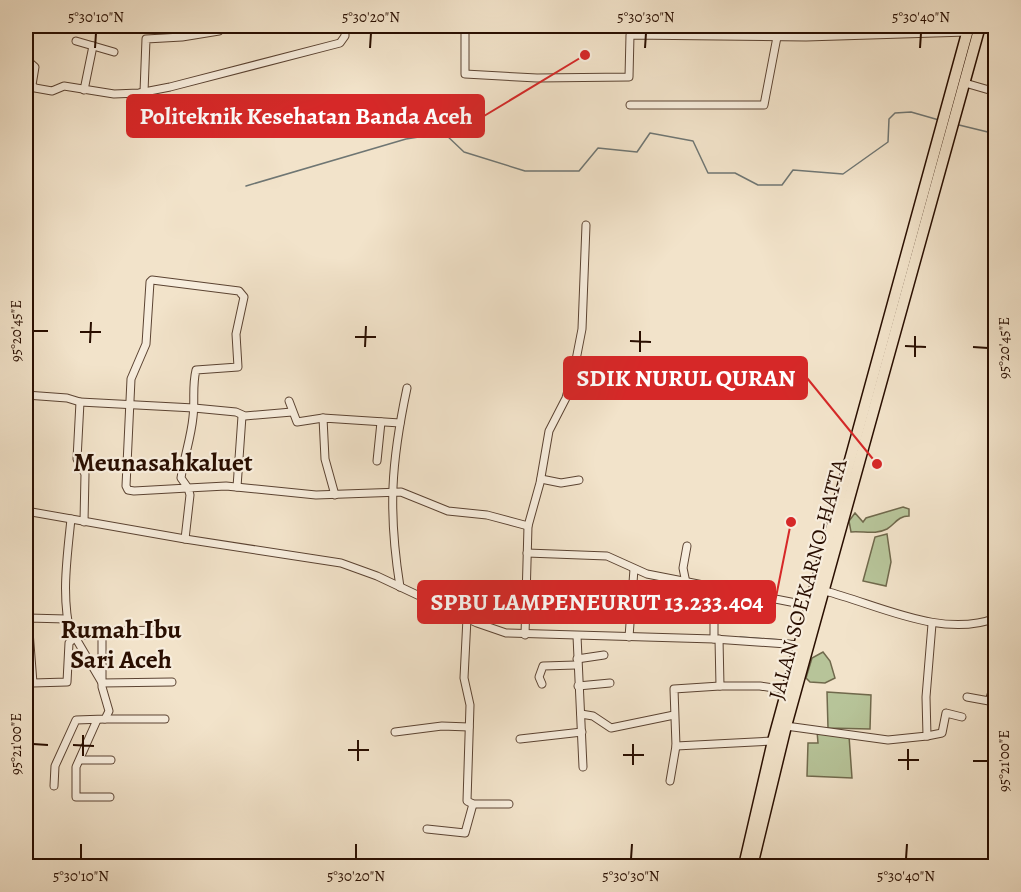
<svg xmlns="http://www.w3.org/2000/svg" width="1021" height="892" viewBox="0 0 1021 892" font-family="Alegreya,serif">
  <rect width="100%" height="100%" fill="#f2e3ca"/>
  <filter id="stains"><feTurbulence type="fractalNoise" baseFrequency=".00333" numOctaves="4"/><feColorMatrix values="0 0 0 0 .2 0 0 0 0 .09 0 0 0 0 .02 0 0 0 .5 -.17"/></filter>
  <radialGradient id="worn" r=".72"><stop offset=".6" stop-color="#630" stop-opacity="0"/><stop offset="1" stop-color="#630" stop-opacity=".3"/></radialGradient>
  <g fill="#b7c499" stroke="#70694c" stroke-width="1.5">
    <path d="M903 507 909 509V516C898 516 895 524 887 529 875 535 864 531 851 532L849 521 855 513 863 522 866 518Z"/>
    <path d="M887 534 891 562 886 586 863 581 875 537Z"/>
    <path d="M823 652 830 661 835 678 825 683 810 682 806 678 812 658Z"/>
    <path d="M827 692 871 695 870 729 828 728Z"/>
    <path d="M817 731 849 736 852 778 807 776 808 743H818Z"/>
  </g>
  <g fill="none" stroke-linecap="round" stroke-linejoin="round">
    <g stroke="#6f7673" stroke-width="1.5">
      <path d="M959 125 996 134"/>
      <path d="M246 186 406 139 444 133 464 152 525 171H579L598 148 637 152 650 133 693 141 708 173H735L758 185H782L793 170 843 174 888 142 889 119 895 113 911 112 939 120"/>
      <path d="M740 637 795 641"/>
    </g>
    <defs>
      <g id="minor">
        <path d="M465 26V74L537 78 629 77 630 35 806 37 967 32"/>
        <path d="M76 41 114 52"/>
        <path d="M26 59 35 67 32 85 35 88 52 91 64 86 114 94 139 93 170 87 340 43 345 36V26"/>
        <path d="M965 83 996 92"/>
        <path d="M84 90 93 46"/>
        <path d="M144 92 146 39 182 37 219 31"/>
        <path d="M630 105H764L777 37"/>
        <path d="M26 395 67 398 80 402"/>
        <path d="M289 401 297 422 323 418"/>
        <path d="M377 461 381 422"/>
        <path d="M541 479 561 483 579 480"/>
        <path d="M237 487 242 416"/>
        <path d="M335 495 325 459 323 418 400 423"/>
        <path d="M26 511 185 539 341 563 377 576 477 623 506 633 714 639 801 645"/>
        <path d="M84 522 85 474 77 459 80 402 194 408 236 412 245 416 292 412"/>
        <path d="M185 539 190 495 188 488 134 491 128 490 126 486 131 379 146 344 150 282 152 280 239 291 244 297 236 334 238 367 196 370C192 386 195 401 193 417 191 438 184 457 181 478L188 488 226 486 316 495 401 492 448 511 487 515 528 526"/>
        <path d="M527 553 607 556 647 574 811 606"/>
        <path d="M686 583 683 568 687 546"/>
        <path d="M400 587C388 511 391 463 407 388"/>
        <path d="M825 591C879 605 942 639 996 618"/>
        <path d="M467 618 464 678 470 705 467 801 473 804H509"/>
        <path d="M66 619 28 618 33 683 67 682 69 643 75 637 101 681"/>
        <path d="M102 631 171 630"/>
        <path d="M525 635 528 526 540 483 549 431 566 398 575 365 582 329 586 225"/>
        <path d="M577 636 583 767"/>
        <path d="M629 637 634 569"/>
        <path d="M714 639V588"/>
        <path d="M719 639 720 686H760L787 690"/>
        <path d="M577 659 604 655"/>
        <path d="M102 683 172 682"/>
        <path d="M542 684 539 677 543 666 576 665"/>
        <path d="M578 686 610 683"/>
        <path d="M967 697 989 701 996 680"/>
        <path d="M581 714 593 716 611 728 674 715"/>
        <path d="M105 719H165"/>
        <path d="M97 720 76 767V797H110"/>
        <path d="M786 726 888 740 927 736 926 697 932 624"/>
        <path d="M395 732 442 726 469 727"/>
        <path d="M927 736 942 733 946 713 962 717"/>
        <path d="M520 739 582 732"/>
        <path d="M676 746 773 741"/>
        <path d="M81 760H111"/>
        <path d="M670 781 676 746 674 689 720 686"/>
        <path d="M54 786 55 766 76 720 105 719 109 711 102 687V631L75 637 71 636C61 598 67 558 71 519"/>
        <path d="M427 829 465 833 473 804"/>
        <path d="M959 866 991 863 996 858"/>
      </g>
      <g id="trunk">
        <path d="M744 866 773 741 969 26"/>
        <path d="M752 866 786 726 980 26"/>
      </g>
    </defs>
    <use href="#minor" stroke="#5b4332" stroke-width="9"/>
    <use href="#trunk" stroke="#290e00" stroke-width="13"/>
    <use href="#minor" stroke="#f7eddd" stroke-width="7"/>
    <use href="#trunk" stroke="#f2e3ca" stroke-width="10"/>
  </g>
  <path fill="none" stroke="#290e00" stroke-width="2" d="M95 48 96 33M370 48 371 33M645 48 646 33M920 48 921 33M33 331H48M80 332H101M355 337H376M630 341 651 342M90 343 91 322M905 346 926 347M365 347 366 326M973 347 988 348M640 352V331M915 357V336M33 744 48 745M73 745 94 746M348 750H369M623 755H644M83 756V735M898 760H919M358 761V740M973 761H988M633 765V744M908 770V749M81 859V844M356 859V844M631 859 632 844M906 859 907 844"/>
  <g text-anchor="middle" stroke-width="4.5" stroke-linejoin="round" paint-order="stroke">
    <g font-size="22" fill="#290e00" stroke="#f7eddd">
      <text transform="translate(807 579) rotate(-75)" y="8">JALAN SOEKARNO-HATTA</text>
    </g>
    <g font-size="26" font-weight="bold" fill="#290e00" stroke="#f7eddd">
      <text x="163" y="471">Meunasahkaluet</text>
      <text x="121" y="638">Rumah Ibu<tspan x="121" dy="30">Sari Aceh</tspan></text>
    </g>
  </g>
  <path fill="none" stroke="#d62828" stroke-width="2" d="M585 55L484 116M877 464L807 378M791 522L775 602"/>
  <g fill="#d62828" stroke="#f7eddd" stroke-width="2">
    <circle cx="585" cy="55" r="6"/>
    <circle cx="877" cy="464" r="6"/>
    <circle cx="791" cy="522" r="6"/>
  </g>
  <g fill="#d62828" stroke="#d62828" stroke-width="2">
    <rect x="127" y="95" width="357" height="42" rx="6"/>
    <rect x="564" y="357" width="243" height="42" rx="6"/>
    <rect x="418" y="581" width="357" height="42" rx="6"/>
  </g>
  <g font-size="24" text-anchor="middle" font-weight="bold" fill="#fff">
    <text x="306" y="124">Politeknik Kesehatan Banda Aceh</text>
    <text x="686" y="386">SDIK NURUL QURAN</text>
    <text x="597" y="610">SPBU LAMPENEURUT 13.233.404</text>
  </g>
  <rect width="1021" height="892" fill="none" stroke="#f2e3ca" stroke-width="66"/>
  <rect x="33" y="33" width="955" height="826" fill="none" stroke="#290e00" stroke-width="2"/>
  <g font-size="15" text-anchor="middle" fill="#290e00">
    <text x="96" y="22">5°30'10"N</text>
    <text x="371" y="22">5°30'20"N</text>
    <text x="646" y="22">5°30'30"N</text>
    <text x="921" y="22">5°30'40"N</text>
    <text transform="translate(16 331) rotate(-90)" y="5">95°20'45"E</text>
    <text transform="translate(1004 348) rotate(-90)" y="5">95°20'45"E</text>
    <text transform="translate(16 744) rotate(-90)" y="5">95°21'00"E</text>
    <text transform="translate(1004 761) rotate(-90)" y="5">95°21'00"E</text>
    <text x="81" y="881">5°30'10"N</text>
    <text x="356" y="881">5°30'20"N</text>
    <text x="631" y="881">5°30'30"N</text>
    <text x="906" y="881">5°30'40"N</text>
  </g>
  <rect width="100%" height="100%" filter="url(#stains)"/>
  <rect width="100%" height="100%" fill="url(#worn)"/>
</svg>
